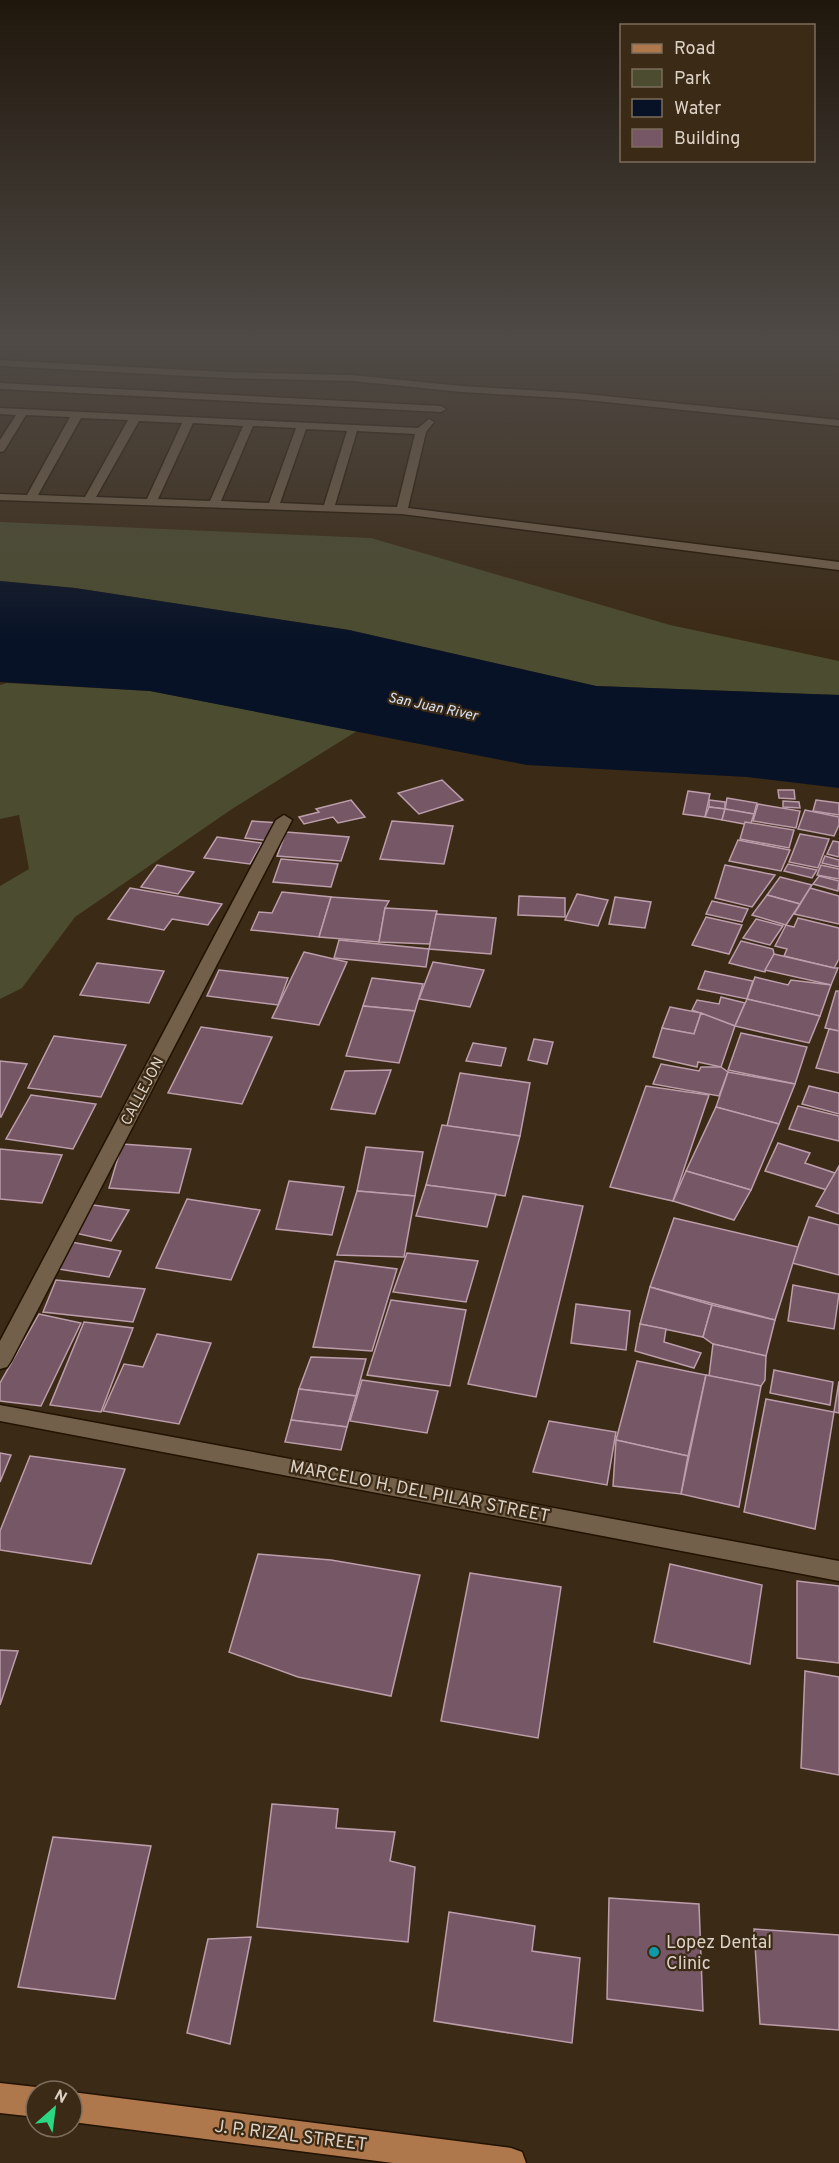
<svg xmlns="http://www.w3.org/2000/svg" width="839" height="2163" viewBox="0 0 839 2163" font-family="Overpass,sans-serif">
  <rect width="100%" height="100%" fill="#3b2a15"/>
  <g fill="#4b4c30">
    <path d="M0 522 371 538 670 625 839 661V695L596 686 349 630 75 588 0 581Z"/>
    <path d="M7 683 150 691 357 731 232 809 75 917 22 988 0 999V886L29 869 19 815 0 819V685Z"/>
  </g>
  <path fill="#071226" d="M0 581 75 588 349 630 596 686 839 695V788L747 777 527 765 150 691 0 682Z"/>
  <g fill="#755765" stroke="#bc9dab" stroke-width="1.5">
    <path d="M442 780 463 800 419 814 398 793Z"/>
    <path d="M778 790H794L795 799 779 798Z"/>
    <path d="M688 791 710 794 705 817 683 814Z"/>
    <path d="M727 798 757 803 754 814 725 809Z"/>
    <path d="M351 800 365 817 338 823 333 817 304 824 299 817 319 812 316 809Z"/>
    <path d="M709 800 725 802V809L709 807Z"/>
    <path d="M816 800 839 803V815L813 811Z"/>
    <path d="M783 801 799 802 800 808 783 807Z"/>
    <path d="M758 804 800 811 796 828 753 821Z"/>
    <path d="M709 807 725 809 722 820 705 817Z"/>
    <path d="M725 809 754 814 751 823 744 824 722 820Z"/>
    <path d="M805 810 839 817V825L834 836 798 829Z"/>
    <path d="M252 821 280 823 270 841 245 838Z"/>
    <path d="M392 821 453 826 444 864 380 859Z"/>
    <path d="M745 822 794 830 789 848 740 839Z"/>
    <path d="M286 832 349 837 341 861 277 856Z"/>
    <path d="M800 834 829 839 818 868 789 862Z"/>
    <path d="M217 837 262 843 250 864 204 858Z"/>
    <path d="M738 840 790 850 781 871 729 861Z"/>
    <path d="M833 841 839 842V857L827 854Z"/>
    <path d="M825 856 839 860V867L822 863Z"/>
    <path d="M281 859 338 864 331 887 273 882Z"/>
    <path d="M788 864 817 870 812 878 784 871Z"/>
    <path d="M157 865 194 872 178 894 141 887Z"/>
    <path d="M725 865 775 875 752 907 715 898Z"/>
    <path d="M821 865 839 869V879L817 875Z"/>
    <path d="M819 876 839 881 838 891 813 884Z"/>
    <path d="M780 877 812 885 800 904 767 895Z"/>
    <path d="M130 888 222 904 208 925 172 919 164 930 108 919Z"/>
    <path d="M810 888 839 896V924L794 914Z"/>
    <path d="M282 892 331 897 319 937 251 930 259 912 272 913Z"/>
    <path d="M577 894 608 900 598 926 565 920Z"/>
    <path d="M767 895 800 904 786 925 752 915Z"/>
    <path d="M519 896 565 898V917L518 915Z"/>
    <path d="M331 897 389 901 385 908 379 942 319 937Z"/>
    <path d="M615 897 651 902 645 928 609 924Z"/>
    <path d="M712 901 748 909 742 922 706 914Z"/>
    <path d="M385 908 437 911 430 944 379 942Z"/>
    <path d="M436 914 496 918 491 954 429 949Z"/>
    <path d="M706 917 742 925 729 954 692 945Z"/>
    <path d="M798 918 839 928V959L834 968 784 956 787 949 775 946 786 925 794 927Z"/>
    <path d="M756 919 783 926 770 945 743 938Z"/>
    <path d="M339 940 429 949 426 967 334 958Z"/>
    <path d="M741 941 773 949 774 954 765 972 729 963Z"/>
    <path d="M304 952 347 962 319 1025 272 1018Z"/>
    <path d="M774 954 834 968H838L831 985 765 970Z"/>
    <path d="M433 962 484 970 470 1007 419 999Z"/>
    <path d="M97 963 164 971 149 1003 80 995Z"/>
    <path d="M219 970 288 978 278 1005 207 996Z"/>
    <path d="M705 971 753 981 747 999 698 989Z"/>
    <path d="M755 977 788 985 791 980 831 985 820 1016 747 999Z"/>
    <path d="M372 978 423 984 415 1011 363 1006Z"/>
    <path d="M836 991H839V1031L825 1028Z"/>
    <path d="M721 997 745 1003 735 1026 692 1010 697 1000 719 1004Z"/>
    <path d="M747 999 820 1016 809 1043 735 1026Z"/>
    <path d="M363 1006 415 1011 399 1063 346 1056Z"/>
    <path d="M670 1007 701 1013 694 1034 662 1028Z"/>
    <path d="M701 1013 735 1026 721 1067 698 1062 697 1067 653 1057 662 1028 694 1034Z"/>
    <path d="M201 1027 272 1037 242 1104 168 1093Z"/>
    <path d="M829 1029 839 1031V1073L816 1068Z"/>
    <path d="M741 1033 807 1047 795 1084 728 1070Z"/>
    <path d="M54 1036 126 1045 101 1097 28 1088Z"/>
    <path d="M534 1039 553 1042 547 1064 528 1060Z"/>
    <path d="M473 1043 506 1048 501 1066 466 1061Z"/>
    <path d="M0 1061 27 1064 1 1117H0Z"/>
    <path d="M661 1064 699 1071 701 1067H721L728 1072 719 1096 653 1084Z"/>
    <path d="M391 1070 375 1114 331 1109 345 1071Z"/>
    <path d="M728 1072 795 1084 779 1124 716 1107Z"/>
    <path d="M460 1073 530 1083 520 1136 447 1126Z"/>
    <path d="M646 1086 709 1095 673 1201 610 1187Z"/>
    <path d="M809 1086 839 1093V1114L802 1104Z"/>
    <path d="M31 1095 96 1104 73 1149 6 1139Z"/>
    <path d="M798 1106 839 1116V1141L789 1129Z"/>
    <path d="M716 1107 779 1124 751 1190 686 1171Z"/>
    <path d="M442 1125 520 1136 505 1196 426 1185Z"/>
    <path d="M778 1143 810 1153 805 1163 835 1173 827 1190 765 1171Z"/>
    <path d="M122 1144 191 1149 179 1193 109 1188Z"/>
    <path d="M366 1147 423 1152 415 1196 357 1191Z"/>
    <path d="M0 1149 62 1155 42 1203 0 1199Z"/>
    <path d="M839 1166V1214L816 1206Z"/>
    <path d="M686 1171 751 1190 734 1220 673 1201Z"/>
    <path d="M289 1181 344 1187 332 1235 276 1229Z"/>
    <path d="M426 1185 496 1194 487 1227 416 1216Z"/>
    <path d="M357 1191 415 1196 404 1257 337 1255Z"/>
    <path d="M523 1196 583 1206 536 1397 468 1384Z"/>
    <path d="M187 1199 260 1210 231 1280 156 1268Z"/>
    <path d="M93 1205 129 1210 111 1241 75 1233Z"/>
    <path d="M809 1217 839 1225V1275L792 1263Z"/>
    <path d="M674 1218 798 1247 775 1320 650 1287Z"/>
    <path d="M71 1242 121 1251 109 1277 58 1269Z"/>
    <path d="M407 1253 478 1261 466 1302 393 1292Z"/>
    <path d="M335 1261 397 1269 372 1351 313 1347Z"/>
    <path d="M56 1280 145 1289 133 1322 43 1312Z"/>
    <path d="M793 1285 839 1294 834 1329 788 1321Z"/>
    <path d="M650 1287 712 1305 703 1337 640 1324Z"/>
    <path d="M391 1300 466 1310 450 1386 367 1375Z"/>
    <path d="M576 1304 630 1311 626 1350 571 1343Z"/>
    <path d="M712 1305 775 1320 766 1356 713 1344 703 1337Z"/>
    <path d="M39 1314 81 1323 41 1406 0 1401V1383Z"/>
    <path d="M84 1322 133 1328 101 1412 50 1405Z"/>
    <path d="M640 1324 666 1329 664 1342 701 1353 694 1368 635 1351Z"/>
    <path d="M157 1334 211 1343 179 1424 103 1411 124 1364 143 1367Z"/>
    <path d="M713 1344 766 1356 765 1380 761 1386 709 1376Z"/>
    <path d="M311 1357 366 1359 356 1396 299 1389Z"/>
    <path d="M637 1361 706 1375 688 1456 616 1440Z"/>
    <path d="M774 1370 833 1382 830 1405 770 1393Z"/>
    <path d="M706 1375 761 1386 739 1507 681 1494Z"/>
    <path d="M362 1380 438 1391 427 1433 350 1421Z"/>
    <path d="M839 1381V1413L834 1412Z"/>
    <path d="M299 1389 356 1396 347 1427 291 1420Z"/>
    <path d="M766 1399 834 1412 815 1529 744 1512Z"/>
    <path d="M291 1420 347 1427 341 1450 285 1442Z"/>
    <path d="M549 1421 616 1432 607 1485 533 1472Z"/>
    <path d="M616 1440 688 1456 681 1494 613 1486Z"/>
    <path d="M0 1453 11 1455 0 1482Z"/>
    <path d="M30 1456 125 1469 91 1564 0 1550V1531Z"/>
    <path d="M258 1554 331 1560 420 1575 391 1696 298 1677 229 1652Z"/>
    <path d="M670 1564 762 1585 750 1664 654 1642Z"/>
    <path d="M470 1573 561 1587 538 1738 441 1721Z"/>
    <path d="M797 1581 839 1586V1663L797 1658Z"/>
    <path d="M0 1650 18 1651 0 1705Z"/>
    <path d="M805 1671 839 1677V1775L801 1768Z"/>
    <path d="M272 1804 338 1809 336 1828 395 1832 390 1861 415 1867 408 1942 257 1927Z"/>
    <path d="M53 1837 151 1846 115 1999 18 1987Z"/>
    <path d="M609 1898 699 1904 703 2011 607 1999Z"/>
    <path d="M449 1912 535 1926 532 1951 580 1958 572 2043 434 2021Z"/>
    <path d="M754 1929 839 1935V2030L760 2024Z"/>
    <path d="M251 1937 230 2044 187 2033 208 1939Z"/>
  </g>
  <g fill="none" stroke-linecap="round" stroke-linejoin="round">
    <defs>
      <g id="minor">
        <path d="M0 360 226 372 352 375 462 386 576 393 839 420V426L576 399 462 392 352 381 226 378 0 366Z"/>
        <path d="M0 383 441 406 446 409 441 412 0 389Z"/>
        <path d="M0 408 418 428 429 419 434 422 426 432 408 508 839 562V570L402 514 0 500V494L27 495 70 417 26 415 4 451 0 452V440L16 415 0 414ZM81 418 128 420 85 497 38 495ZM139 421 182 423 147 499 96 497ZM193 423 243 426 210 501 158 499ZM253 426 296 428 269 503 221 501ZM306 429 347 431 324 505 280 503ZM357 431 415 434 397 507 335 505Z"/>
        <path d="M284 815 292 820 11 1361 7 1367 0 1369V1341L276 820Z"/>
        <path d="M0 1405 839 1561V1581L0 1421Z"/>
      </g>
      <g id="major">
        <path d="M0 2083 36 2087 45 2091H36V2117L0 2113Z"/>
        <path d="M72 2092 511 2148 522 2152 526 2163H393L72 2122Z"/>
      </g>
    </defs>
    <use href="#minor" stroke="#211201" stroke-width="3"/>
    <use href="#major" stroke="#211201" stroke-width="3"/>
    <use href="#minor" fill="#73604a" fill-rule="evenodd"/>
    <use href="#major" fill="#af774c" fill-rule="evenodd"/>
  </g>
  <linearGradient id="sky" x2="0" y2="1"><stop stop-color="#20170c"/><stop offset="0.53" stop-color="#4f4a46"/><stop offset="1" stop-color="#4f4a46" stop-opacity="0"/></linearGradient>
  <rect width="839" height="642" fill="url(#sky)"/>
  <circle fill="#0f9aa8" stroke="#3b2a15" stroke-width="2" cx="654" cy="1952" r="6"/>
  <g text-anchor="middle" stroke-width="4.5" stroke-linejoin="round" paint-order="stroke">
    <g font-size="14" font-style="italic" fill="#d9e5f8" stroke="#3b2a15">
      <text transform="translate(433 706) rotate(12)" y="5">San Juan River</text>
    </g>
    <g font-size="15" fill="#ddd2c6" stroke="#3b2a15">
      <text transform="translate(142 1091) rotate(-62)" y="5">CALLEJON</text>
    </g>
    <g font-size="18" fill="#ddd2c6" stroke="#3b2a15">
      <text transform="translate(420 1491) rotate(11)" y="6">MARCELO H. DEL PILAR STREET</text>
      <text transform="translate(291 2135) rotate(7)" y="6">J. P. RIZAL STREET</text>
    </g>
    <g font-size="18" fill="#ddd2c6" stroke="#3b2a15" text-anchor="start">
      <text x="666" y="1948">Lopez Dental<tspan x="666" dy="21">Clinic</tspan></text>
    </g>
  </g>
  <rect x="620" y="24" width="195" height="138" fill="#3b2a15" stroke="#7c6d5c" stroke-width="1.5"/>
  <rect x="632" y="44" width="30" height="9" fill="#af774c" stroke="#7c6d5c" stroke-width="1.5"/>
  <text x="674" y="54" font-size="18" fill="#ddd2c6">Road</text>
  <rect x="632" y="69" width="30" height="18" fill="#4b4c30" stroke="#7c6d5c" stroke-width="1.5"/>
  <text x="674" y="84" font-size="18" fill="#ddd2c6">Park</text>
  <rect x="632" y="99" width="30" height="18" fill="#071226" stroke="#7c6d5c" stroke-width="1.5"/>
  <text x="674" y="114" font-size="18" fill="#ddd2c6">Water</text>
  <rect x="632" y="129" width="30" height="18" fill="#755765" stroke="#7c6d5c" stroke-width="1.5"/>
  <text x="674" y="144" font-size="18" fill="#ddd2c6">Building</text>
  <g transform="translate(54 2109) rotate(28)"><circle r="28" fill="#3b2a15" stroke="#7c6d5c" stroke-width="1.5"/>
  <path d="M0-4.5L10 22L0 15L-10 22Z" fill="#2ad884"/>
  <text y="-9" font-size="16" font-weight="bold" text-anchor="middle" fill="#ddd2c6">N</text>
  </g>
</svg>
